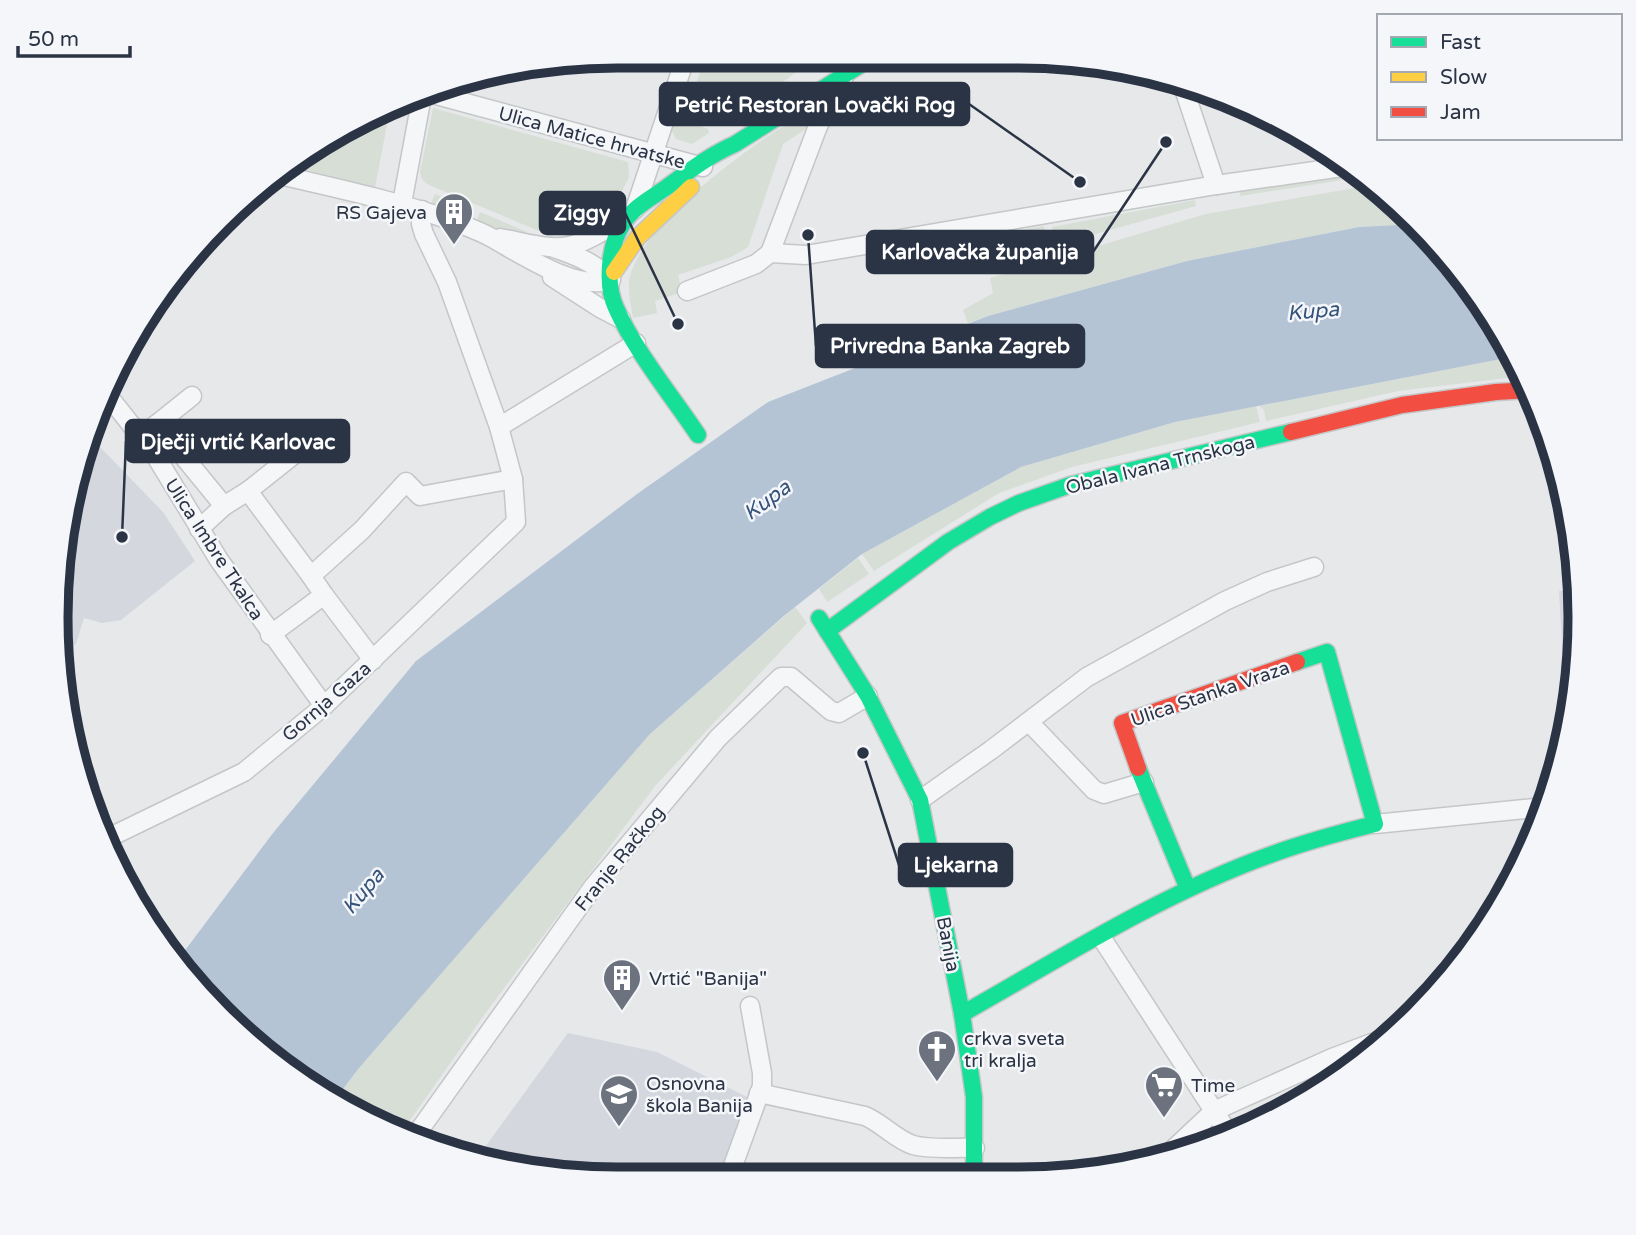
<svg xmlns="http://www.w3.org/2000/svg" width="1636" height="1235" viewBox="0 0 1636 1235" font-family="'Varela Round',sans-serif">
  <rect width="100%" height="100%" fill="#e6e8ea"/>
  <g fill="#d4d7dd">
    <path d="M97 444 163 512 195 561 121 620 102 623 84 618 76 644 68 648 58 639 67 508 84 458Z"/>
    <path d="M1577 590 1580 617 1567 733 1559 591Z"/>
    <path d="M568 1033 657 1052 749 1098 725 1174H545L477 1158Z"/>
  </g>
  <g fill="#d6ded6">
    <path d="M706 56 816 57 726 125 686 111Z"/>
    <path d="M433 108 628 162 629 177 622 191 582 228 569 235 546 234 427 184 422 179 420 172Z"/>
    <path d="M390 109 375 187 291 166 336 131Z"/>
    <path d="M803 114 812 125 783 144 748 247 731 257 678 275 682 292 655 301 657 313 633 318C631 305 627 289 630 276 645 220 754 143 803 114Z"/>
    <path d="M676 117 708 129 709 133 692 144 676 139 672 131Z"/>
    <path d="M1356 171 1362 177 1240 196V190Z"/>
    <path d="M1372 185 1418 224 1359 227 1187 261 988 316 968 323 963 310 993 293 990 278 1206 214Z"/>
    <path d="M435 194 472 209 469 218 431 203Z"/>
    <path d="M1195 200 1196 206 1056 245 1052 227Z"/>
    <path d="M480 212 527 232 526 239 477 221Z"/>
    <path d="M1044 226 1049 247 1033 252 1026 229Z"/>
    <path d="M1501 359H1514L1523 376 1398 391 1266 421 1264 410 1259 406Z"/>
    <path d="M1256 406 1260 422 1072 467 999 493 874 571 862 554 1021 467 1175 422Z"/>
    <path d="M858 558 869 574 827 602 819 589Z"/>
    <path d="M795 607 807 623 655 786 487 1011 401 1133 334 1101 359 1068 650 734Z"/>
  </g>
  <path fill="#b4c4d5" d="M1418 224 1485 305 1514 359H1501L1175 422 1021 467 862 554 785 615 650 734 359 1068 334 1101 221 1015 177 961 273 833 416 661 637 494 768 402 988 316 1187 261 1359 227Z"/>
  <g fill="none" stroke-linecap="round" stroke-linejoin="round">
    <defs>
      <g id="street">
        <path d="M1182 83 1216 185"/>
        <path d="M429 93 703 167"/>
        <path d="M280 175C336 188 392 200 447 219 462 225 478 230 492 238 521 254 577 292 611 280 595 262 574 255 551 247"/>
        <path d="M402 203 422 96"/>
        <path d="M635 209 686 56"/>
        <path d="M500 238C517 241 533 246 550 247 578 250 602 231 626 218"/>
        <path d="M770 253 806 255 1216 185 1349 166"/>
        <path d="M552 277 600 308 621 319"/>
        <path d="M687 291 756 264 770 253 818 126 844 77"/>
        <path d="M106 393 155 455 219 560 324 706"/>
        <path d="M157 424 192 396"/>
        <path d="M499 427 636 343"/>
        <path d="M140 437 157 424 224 506"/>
        <path d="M248 491 301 449"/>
        <path d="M199 529 224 506 248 491 311 576"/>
        <path d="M324 595 373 660"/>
        <path d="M270 635 324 595 311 576 362 530 406 482 420 496 513 479"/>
        <path d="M1029 722 1094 790 1104 794 1144 782"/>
        <path d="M920 800 991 750 1087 677 1225 601 1267 582 1314 567"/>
        <path d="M1375 824 1545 807"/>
        <path d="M106 839 244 772 324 706 516 522 513 479 499 427 447 282 424 234 421 224 422 210"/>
        <path d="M1101 937 1229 1134"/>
        <path d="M759 1093 865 1116C882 1123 895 1139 913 1145 931 1150 955 1147 975 1148"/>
        <path d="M413 1139 593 887 718 738 781 677H791L831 711 839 713 868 696"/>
        <path d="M1165 1157 1214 1111 1332 1058 1388 1037"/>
        <path d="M730 1174 762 1086V1073L750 1006"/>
      </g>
      <g id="fast">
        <path d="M698 435C672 396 635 351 616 308 605 285 609 246 622 225 632 208 651 198 667 187 689 171 710 155 735 144L873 57"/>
        <path d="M819 618 868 696 920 800 962 1014 974 1097V1174"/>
        <path d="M827 631 948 542 990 517 1019 503 1070 485 1291 432"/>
        <path d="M1138 768 1188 889"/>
        <path d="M962 1014C1061 958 1160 895 1267 856 1302 843 1338 833 1375 824L1327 652 1297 662"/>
      </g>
      <path id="slow" d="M614 272 638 237 691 187"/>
      <g id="jam">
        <path d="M1291 432 1402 405 1496 392 1530 390"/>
        <path d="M1138 768 1122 723 1297 662"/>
      </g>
    </defs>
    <use href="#street" stroke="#c4c6c8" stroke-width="21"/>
    <use href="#fast" stroke="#c4c6c8" stroke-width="19"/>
    <use href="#slow" stroke="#c4c6c8" stroke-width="19"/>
    <use href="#jam" stroke="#c4c6c8" stroke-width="19"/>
    <use href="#street" stroke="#f5f6f7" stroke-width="18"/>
    <use href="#fast" stroke="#16e098" stroke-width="16"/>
    <use href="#slow" stroke="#ffcf43" stroke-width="16"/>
    <use href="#jam" stroke="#f24e42" stroke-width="16"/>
  </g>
  <defs>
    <symbol id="building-pin" viewBox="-11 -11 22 30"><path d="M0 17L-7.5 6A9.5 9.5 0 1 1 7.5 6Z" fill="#6c737f" stroke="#f4f6f9"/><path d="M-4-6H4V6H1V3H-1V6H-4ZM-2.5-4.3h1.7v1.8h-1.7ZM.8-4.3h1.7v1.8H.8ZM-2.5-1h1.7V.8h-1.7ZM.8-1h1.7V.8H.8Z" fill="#fff"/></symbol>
    <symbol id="church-pin" viewBox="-11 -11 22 30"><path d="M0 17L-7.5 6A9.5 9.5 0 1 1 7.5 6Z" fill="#6c737f" stroke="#f4f6f9"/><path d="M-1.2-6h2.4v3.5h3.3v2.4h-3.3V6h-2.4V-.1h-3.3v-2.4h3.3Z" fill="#fff"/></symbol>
    <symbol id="supermarket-pin" viewBox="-11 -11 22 30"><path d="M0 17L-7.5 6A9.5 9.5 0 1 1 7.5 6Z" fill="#6c737f" stroke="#f4f6f9"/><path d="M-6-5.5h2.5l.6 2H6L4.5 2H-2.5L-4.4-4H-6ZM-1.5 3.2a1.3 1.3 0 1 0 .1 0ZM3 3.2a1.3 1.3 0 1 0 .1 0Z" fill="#fff"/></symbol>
    <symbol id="school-pin" viewBox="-11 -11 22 30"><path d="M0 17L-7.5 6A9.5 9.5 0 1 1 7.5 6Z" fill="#6c737f" stroke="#f4f6f9"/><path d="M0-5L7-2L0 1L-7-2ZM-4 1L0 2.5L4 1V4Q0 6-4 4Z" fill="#fff"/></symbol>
  </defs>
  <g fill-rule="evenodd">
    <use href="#building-pin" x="432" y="190" width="44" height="60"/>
    <use href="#building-pin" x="600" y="956" width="44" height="60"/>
    <use href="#church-pin" x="915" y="1027" width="44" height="60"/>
    <use href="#supermarket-pin" x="1142" y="1063" width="44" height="60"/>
    <use href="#school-pin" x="597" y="1072" width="44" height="60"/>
  </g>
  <g text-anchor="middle" stroke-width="5" stroke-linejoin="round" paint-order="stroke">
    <g font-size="19" fill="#2b3445" stroke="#f4f6f9">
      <text transform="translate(592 137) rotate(15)" y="7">Ulica Matice hrvatske</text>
      <text transform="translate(1160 464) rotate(-14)" y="7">Obala Ivana Trnskoga</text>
      <text transform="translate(215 549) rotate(57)" y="7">Ulica Imbre Tkalca</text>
      <text transform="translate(1210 693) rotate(-19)" y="7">Ulica Stanka Vraza</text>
      <text transform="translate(326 701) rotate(-41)" y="7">Gornja Gaza</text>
      <text transform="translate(619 858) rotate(-51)" y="7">Franje Račkog</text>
      <text transform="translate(949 944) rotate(79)" y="7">Banija</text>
    </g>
    <g font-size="19" fill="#2b3445" stroke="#f4f6f9" text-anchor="start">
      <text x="427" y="219" text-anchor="end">RS Gajeva</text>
      <text x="649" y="985">Vrtić "Banija"</text>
      <text x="964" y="1045">crkva sveta<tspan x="964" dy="22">tri kralja</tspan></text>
      <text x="646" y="1090">Osnovna<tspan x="646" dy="22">škola Banija</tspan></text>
      <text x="1191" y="1092">Time</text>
    </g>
    <g font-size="21" font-style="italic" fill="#34527a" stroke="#f4f6f9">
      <text transform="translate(1313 311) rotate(-5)" y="7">Kupa</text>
      <text transform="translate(767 500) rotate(-36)" y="7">Kupa</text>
      <text transform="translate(363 891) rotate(-50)" y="7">Kupa</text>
    </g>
  </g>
  <path d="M0 0H1636V1235H0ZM617 68H1019A549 549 0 0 1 1568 617V618A549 549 0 0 1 1019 1167H617A549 549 0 0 1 68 618V617A549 549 0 0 1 617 68Z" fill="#f4f6f9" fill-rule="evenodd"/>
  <path fill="none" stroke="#2b3445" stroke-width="9" d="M617 68H1019A549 549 0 0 1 1568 617V618A549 549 0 0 1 1019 1167H617A549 549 0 0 1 68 618V617A549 549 0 0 1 617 68Z"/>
  <path fill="none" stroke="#2b3445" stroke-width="2.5" d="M1080 182L969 104M678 324L625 213M1166 142L1093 252M808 235L816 346M122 537L126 441M863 753L899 865"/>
  <g fill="#2b3445" stroke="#f4f6f9" stroke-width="2.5">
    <circle cx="1080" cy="182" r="7"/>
    <circle cx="678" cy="324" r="7"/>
    <circle cx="1166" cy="142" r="7"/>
    <circle cx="808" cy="235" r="7"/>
    <circle cx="122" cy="537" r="7"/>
    <circle cx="863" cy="753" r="7"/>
  </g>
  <g fill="#2b3445" stroke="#2b3445" stroke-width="2.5">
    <rect x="660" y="83" width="309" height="42" rx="7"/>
    <rect x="540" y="192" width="85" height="42" rx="7"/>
    <rect x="867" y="231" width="226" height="42" rx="7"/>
    <rect x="816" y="325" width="268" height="42" rx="7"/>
    <rect x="126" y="420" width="223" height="42" rx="7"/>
    <rect x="899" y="844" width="113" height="42" rx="7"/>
  </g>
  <g font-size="21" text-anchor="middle" font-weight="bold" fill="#fff">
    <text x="815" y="112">Petrić Restoran Lovački Rog</text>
    <text x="582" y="220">Ziggy</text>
    <text x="980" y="259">Karlovačka županija</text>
    <text x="950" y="353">Privredna Banka Zagreb</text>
    <text x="238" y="449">Dječji vrtić Karlovac</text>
    <text x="956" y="872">Ljekarna</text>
  </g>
  <rect x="1377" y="14" width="245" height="126" fill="#f4f6f9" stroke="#a4a8b1" stroke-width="2"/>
  <rect x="1391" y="37" width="35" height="10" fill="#16e098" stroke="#a4a8b1" stroke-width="2"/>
  <text x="1440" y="49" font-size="21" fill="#2b3445">Fast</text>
  <rect x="1391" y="72" width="35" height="10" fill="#ffcf43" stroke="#a4a8b1" stroke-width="2"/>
  <text x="1440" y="84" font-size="21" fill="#2b3445">Slow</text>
  <rect x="1391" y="107" width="35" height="10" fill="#f24e42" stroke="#a4a8b1" stroke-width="2"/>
  <text x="1440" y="119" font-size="21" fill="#2b3445">Jam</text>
  <path d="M18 46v10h112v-10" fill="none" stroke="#2b3445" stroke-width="3.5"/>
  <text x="28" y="46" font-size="21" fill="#2b3445" stroke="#f4f6f9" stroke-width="5" paint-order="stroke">50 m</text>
</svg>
